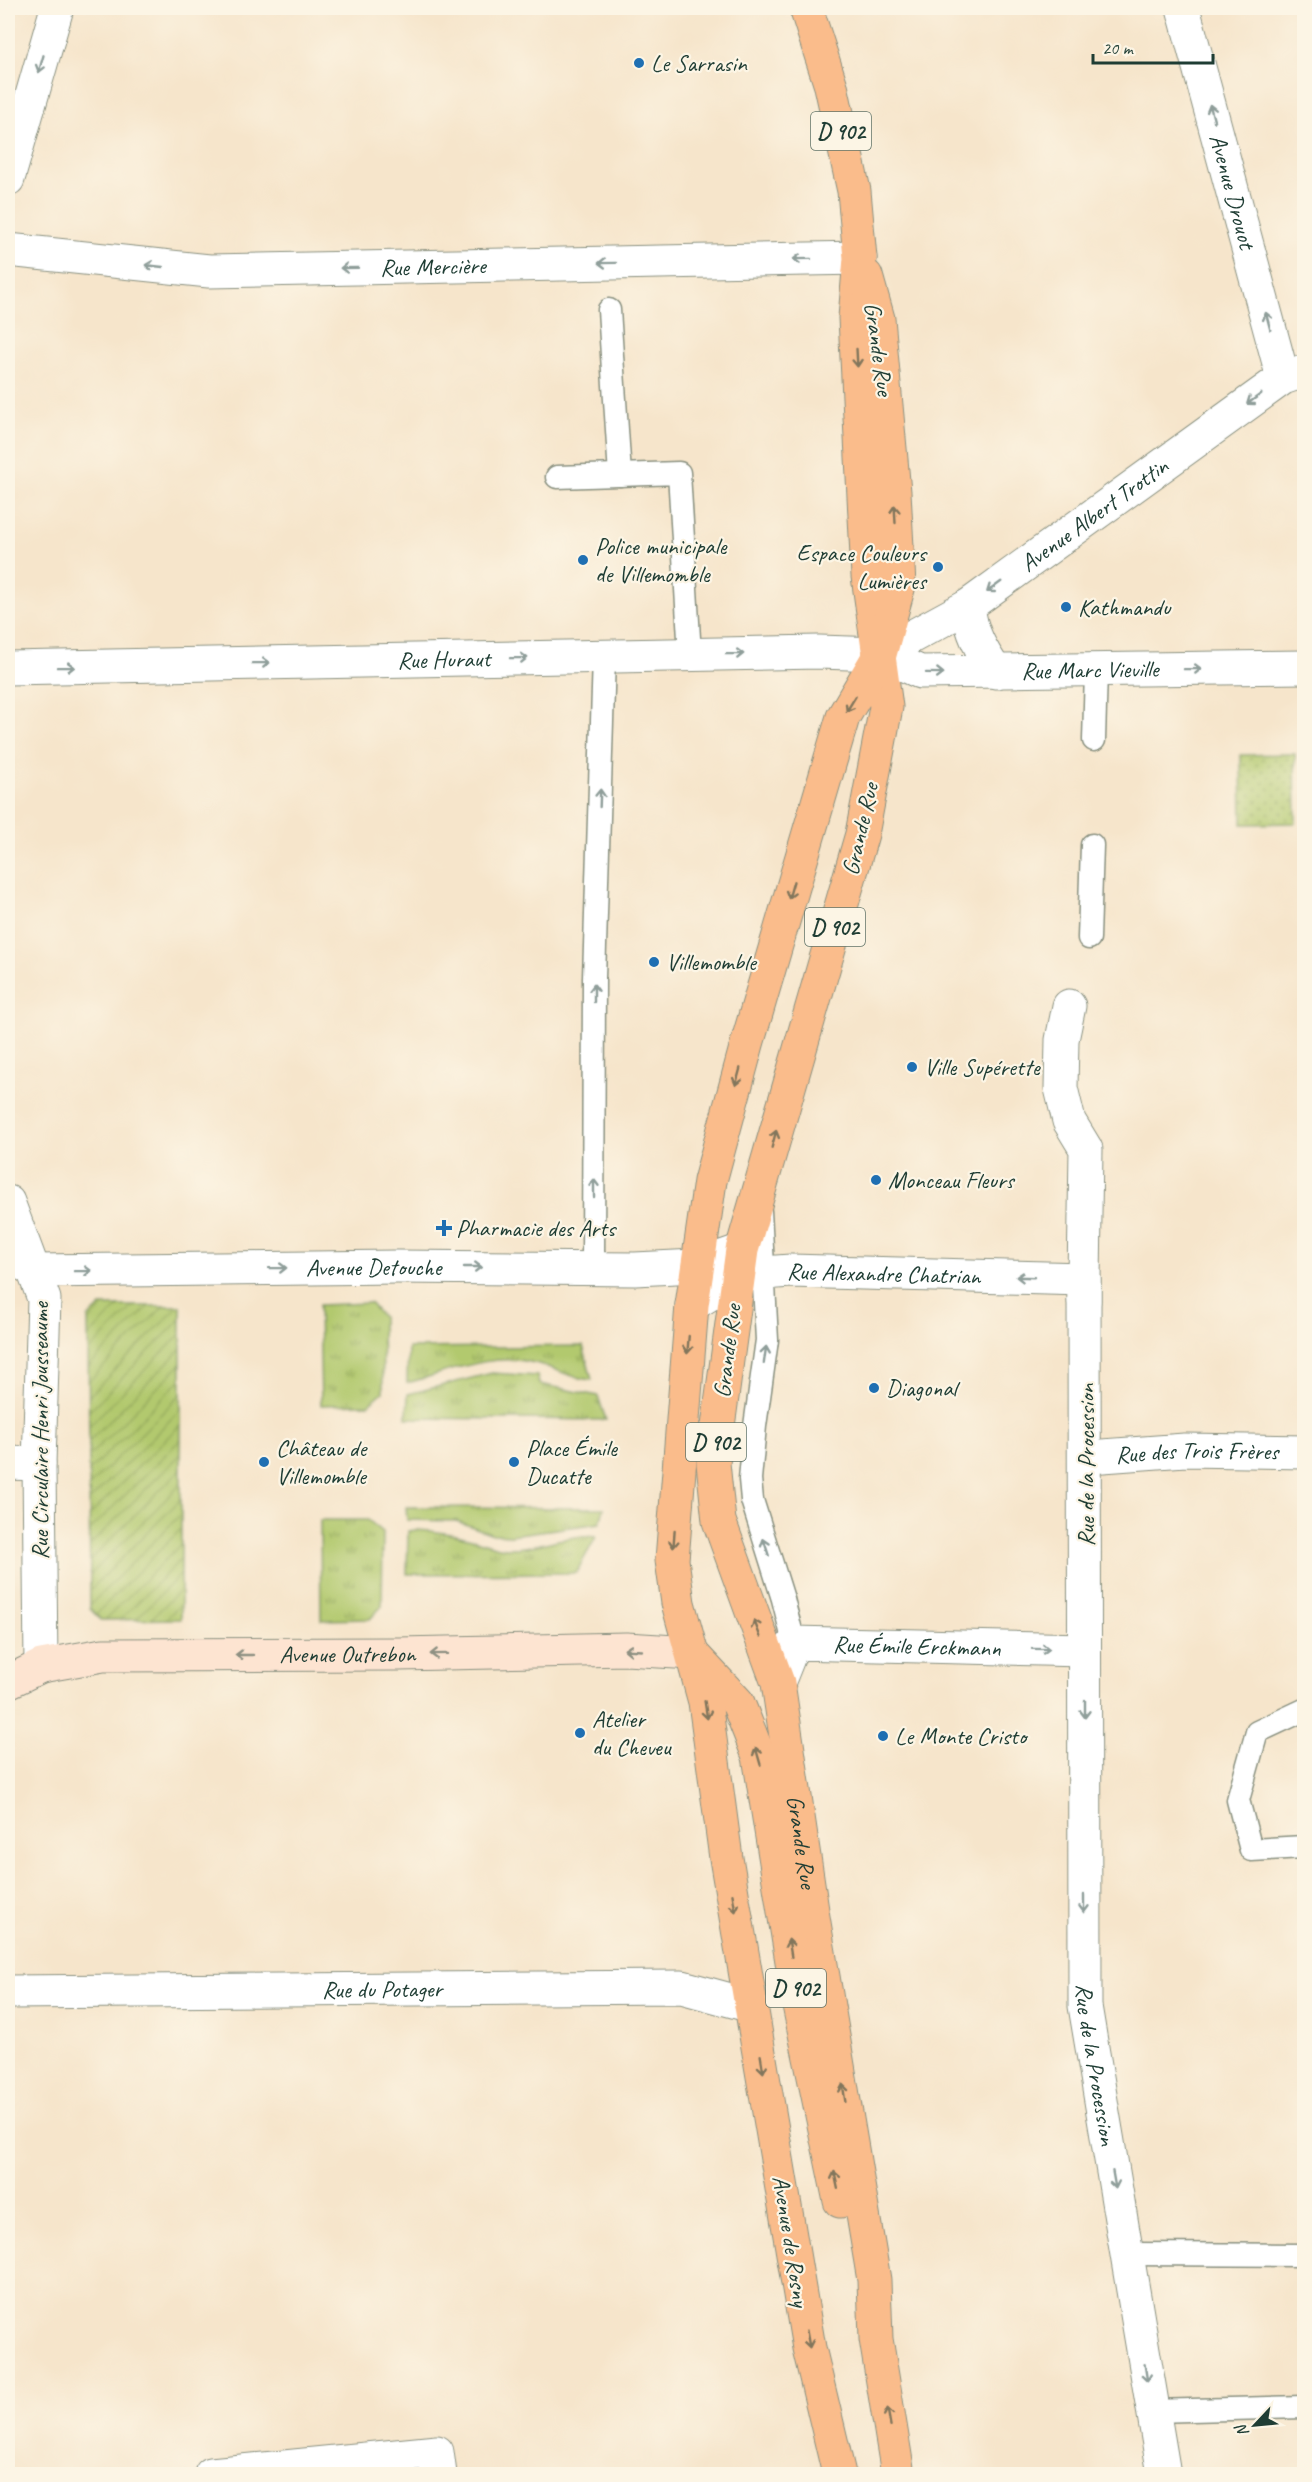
<svg xmlns="http://www.w3.org/2000/svg" width="1312" height="2482" viewBox="0 0 1312 2482" font-family="Caveat,sans-serif">
  <defs>
    <pattern id="grass-tufts" width="24" height="20" patternUnits="userSpaceOnUse" patternTransform="scale(1.5)"><rect width="24" height="20" fill="#b2c96e"/><path d="M3 7l-1-3M5 7V3M7 7l1-3M15 17l-1-3M17 17v-4M19 17l1-3" fill="none" stroke="#90a45b"/></pattern>
    <pattern id="park-dots" width="8" height="8" patternUnits="userSpaceOnUse" patternTransform="scale(1.5)"><rect width="8" height="8" fill="#b2c96e"/><path d="M2 2h.1M6 6h.1" fill="none" stroke="#90a45b" stroke-width="1.8" stroke-linecap="round"/></pattern>
    <pattern id="garden-furrows" width="10" height="10" patternUnits="userSpaceOnUse" patternTransform="scale(1.5)"><rect width="10" height="10" fill="#b2c96e"/><path d="M-1 1l2-2M0 10L10 0M9 11l2-2" fill="none" stroke="#90a45b"/></pattern>
  </defs>
  <rect width="100%" height="100%" fill="#fcf5e5"/>
  <filter id="ink" filterUnits="userSpaceOnUse"><feTurbulence type="fractalNoise" baseFrequency=".0167" numOctaves="2"/><feDisplacementMap in="SourceGraphic" scale="12" xChannelSelector="R" yChannelSelector="G"/><feConvolveMatrix kernelMatrix="1 2 1 2 8 2 1 2 1" color-interpolation-filters="sRGB"/></filter>
  <filter id="wash" filterUnits="userSpaceOnUse"><feTurbulence type="fractalNoise" baseFrequency=".008" numOctaves="4" result="noise"/><feDisplacementMap in="SourceGraphic" scale="24" xChannelSelector="R" yChannelSelector="G"/><feGaussianBlur stdDeviation="1.35" result="paint"/><feColorMatrix in="noise" values="0 0 0 0 0 0 0 0 0 0 0 0 0 0 0 0 0 1.4 0 .05"/><feComposite in="paint" operator="in"/></filter>
  <g filter="url(#wash)">
    <rect width="100%" height="100%" fill="#f6e5cb"/>
    <g fill="url(#grass-tufts)" stroke="#688351" stroke-width="1.5">
      <path d="M370 1303 382 1317 383 1392 369 1404 321 1405 319 1305Z"/>
      <path d="M583 1346 592 1380C568 1378 556 1368 535 1363 488 1352 451 1372 407 1383L408 1348Z"/>
      <path d="M492 1373 537 1376 539 1384 598 1396 606 1420 407 1418 408 1394Z"/>
      <path d="M406 1507 604 1508 600 1523 511 1535 493 1534 456 1521 407 1520Z"/>
      <path d="M320 1520H368L383 1532 382 1606 370 1619 321 1620Z"/>
      <path d="M416 1530C436 1531 454 1534 472 1539 484 1542 496 1548 508 1548 539 1549 565 1533 596 1537L576 1573 407 1574 408 1531Z"/>
    </g>
    <path fill="url(#park-dots)" stroke="#688351" stroke-width="1.5" d="M1295 754 1296 823 1242 824 1241 755Z"/>
    <path fill="url(#garden-furrows)" stroke="#688351" stroke-width="1.5" d="M101 1306H181V1619L101 1620 90 1609 88 1318Z"/>
  </g>
  <g filter="url(#ink)">
    <g fill="none" stroke-linecap="round" stroke-linejoin="round">
      <defs>
        <g id="service">
          <path d="M609 310 620 475"/>
          <path d="M557 477 679 473 690 655"/>
          <path d="M1094 740 1096 671"/>
          <path d="M1089 938 1092 845"/>
          <path d="M760 1211 767 1340 755 1426 750 1479 752 1500 783 1599 794 1643"/>
          <path d="M593 1268 594 978 604 657"/>
          <path d="M1304 1710 1257 1732 1238 1800 1251 1850 1304 1847"/>
          <path d="M1126 2254 1304 2255"/>
          <path d="M1152 2411 1304 2407"/>
        </g>
        <g id="minor">
          <path id="s1" d="M1183 8 1283 378"/>
          <path d="M8 179 57 8"/>
          <path id="s2" d="M8 250 209 271 860 258"/>
          <path d="M968 606C971 633 981 650 996 672"/>
          <path id="s3" d="M880 654 968 606 1283 378 1304 371"/>
          <path id="s4" d="M8 668 819 652 880 654 920 672 1304 667"/>
          <path id="s5" d="M1069 1006 1062 1040 1061 1088 1069 1121 1086 1149 1084 1279 1085 2006 1164 2474"/>
          <path d="M8 1202 44 1299 39 1464 41 1666"/>
          <path id="s6" d="M8 1255 35 1271 397 1267 635 1269 696 1266 742 1250"/>
          <path id="s7" d="M692 1305 737 1277 763 1273 791 1271 1084 1279V1301"/>
          <path id="s8" d="M1089 1457 1185 1450 1304 1452"/>
          <path d="M8 1463 39 1464"/>
          <path id="s9" d="M778 1683 794 1643 1084 1650"/>
          <path id="s10" d="M8 1992 682 1987 752 2006"/>
          <path d="M211 2474 437 2452 440 2474"/>
        </g>
        <g id="secondary">
          <path id="s11" d="M8 1682 41 1666 103 1655 399 1654 626 1649 692 1653"/>
        </g>
        <g id="primary">
          <path id="s12" d="M806 8 831 86 854 191 860 258 855 318 868 576 886 707 862 834 742 1250 713 1463 719 1521 778 1683 813 1917 874 2280 876 2339 898 2474"/>
          <path d="M695 1657 738 1703 759 1756 799 2005 840 2201"/>
          <path d="M839 2474 809 2348 726 1858 705 1702 678 1603 672 1560 692 1305 710 1181 747 1044 843 717 880 654 899 585 894 492 878 319 866 276"/>
        </g>
      </defs>
      <use href="#service" stroke="#8a9180" stroke-width="25"/>
      <use href="#minor" stroke="#8a9180" stroke-width="35"/>
      <use href="#secondary" stroke="#8a9180" stroke-width="35"/>
      <use href="#primary" stroke="#8a9180" stroke-width="35"/>
      <use href="#service" stroke="#fff" stroke-width="22"/>
      <use href="#minor" stroke="#fff" stroke-width="33"/>
      <use href="#secondary" stroke="#fde4d1" stroke-width="33"/>
      <use href="#primary" stroke="#fabc8b" stroke-width="33"/>
    </g>
    <defs><path id="oneway-shaft" d="M-6 0H5M1.5-3L5.5 0L1.5 3" fill="none" stroke-width="1.6" stroke-linecap="round" stroke-linejoin="round" transform="scale(1.5)"/></defs>
    <g stroke="#8f9e9a">
      <use href="#oneway-shaft" transform="translate(41 64) rotate(106)"/>
      <use href="#oneway-shaft" transform="translate(1212 113) rotate(-105)"/>
      <use href="#oneway-shaft" transform="translate(802 259) rotate(179)"/>
      <use href="#oneway-shaft" transform="translate(607 263) rotate(179)"/>
      <use href="#oneway-shaft" transform="translate(154 266) rotate(-174)"/>
      <use href="#oneway-shaft" transform="translate(349 268) rotate(179)"/>
      <use href="#oneway-shaft" transform="translate(1268 321) rotate(-105)"/>
      <use href="#oneway-shaft" transform="translate(1254 399) rotate(144)"/>
      <use href="#oneway-shaft" transform="translate(994 587) rotate(144)"/>
      <use href="#oneway-shaft" transform="translate(735 654) rotate(-1)"/>
      <use href="#oneway-shaft" transform="translate(519 658) rotate(-1)"/>
      <use href="#oneway-shaft" transform="translate(261 663) rotate(-1)"/>
      <use href="#oneway-shaft" transform="translate(66 667) rotate(-1)"/>
      <use href="#oneway-shaft" transform="translate(1193 669) rotate(-1)"/>
      <use href="#oneway-shaft" transform="translate(935 673) rotate(1)"/>
      <use href="#oneway-shaft" transform="translate(600 798) rotate(-88)"/>
      <use href="#oneway-shaft" transform="translate(594 993) rotate(-90)"/>
      <use href="#oneway-shaft" transform="translate(594 1188) rotate(-90)"/>
      <use href="#oneway-shaft" transform="translate(473 1267)"/>
      <use href="#oneway-shaft" transform="translate(278 1268) rotate(-1)"/>
      <use href="#oneway-shaft" transform="translate(83 1271) rotate(-1)"/>
      <use href="#oneway-shaft" transform="translate(1025 1277) rotate(-178)"/>
      <use href="#oneway-shaft" transform="translate(765 1355) rotate(-82)"/>
      <use href="#oneway-shaft" transform="translate(766 1547) rotate(-108)"/>
      <use href="#oneway-shaft" transform="translate(1041 1649) rotate(1)"/>
      <use href="#oneway-shaft" transform="translate(1085 1709) rotate(90)"/>
      <use href="#oneway-shaft" transform="translate(1084 1904) rotate(90)"/>
      <use href="#oneway-shaft" transform="translate(1114 2180) rotate(80)"/>
      <use href="#oneway-shaft" transform="translate(1146 2373) rotate(81)"/>
    </g>
    <g stroke="#82765b">
      <use href="#oneway-shaft" transform="translate(857 358) rotate(87)"/>
      <use href="#oneway-shaft" transform="translate(895 514) rotate(-93)"/>
      <use href="#oneway-shaft" transform="translate(851 704) rotate(121)"/>
      <use href="#oneway-shaft" transform="translate(791 890) rotate(106)"/>
      <use href="#oneway-shaft" transform="translate(738 1077) rotate(105)"/>
      <use href="#oneway-shaft" transform="translate(774 1139) rotate(-75)"/>
      <use href="#oneway-shaft" transform="translate(688 1345) rotate(95)"/>
      <use href="#oneway-shaft" transform="translate(674 1539) rotate(94)"/>
      <use href="#oneway-shaft" transform="translate(757 1628) rotate(-111)"/>
      <use href="#oneway-shaft" transform="translate(706 1710) rotate(81)"/>
      <use href="#oneway-shaft" transform="translate(758 1756) rotate(-106)"/>
      <use href="#oneway-shaft" transform="translate(734 1903) rotate(80)"/>
      <use href="#oneway-shaft" transform="translate(790 1948) rotate(-99)"/>
      <use href="#oneway-shaft" transform="translate(762 2064) rotate(81)"/>
      <use href="#oneway-shaft" transform="translate(844 2093) rotate(-99)"/>
      <use href="#oneway-shaft" transform="translate(836 2180) rotate(-102)"/>
      <use href="#oneway-shaft" transform="translate(808 2339) rotate(80)"/>
      <use href="#oneway-shaft" transform="translate(889 2417) rotate(-100)"/>
    </g>
    <g stroke="#8e9082">
      <use href="#oneway-shaft" transform="translate(633 1650) rotate(-177)"/>
      <use href="#oneway-shaft" transform="translate(439 1654) rotate(179)"/>
      <use href="#oneway-shaft" transform="translate(244 1655) rotate(180)"/>
    </g>
  </g>
  <g fill="#1f6fb2" stroke="#fcf5e5" stroke-width="2">
    <circle cx="639" cy="63" r="6"/>
    <circle cx="583" cy="560" r="6"/>
    <circle cx="938" cy="567" r="6"/>
    <circle cx="1066" cy="607" r="6"/>
    <circle cx="654" cy="962" r="6"/>
    <circle cx="912" cy="1067" r="6"/>
    <circle cx="876" cy="1180" r="6"/>
    <path d="M441 1219h6v6h6v6h-6v6h-6v-6h-6v-6h6z"/>
    <circle cx="874" cy="1388" r="6"/>
    <circle cx="264" cy="1462" r="6"/>
    <circle cx="514" cy="1462" r="6"/>
    <circle cx="580" cy="1733" r="6"/>
    <circle cx="883" cy="1736" r="6"/>
  </g>
  <g text-anchor="middle" stroke-width="4.5" stroke-linejoin="round" paint-order="stroke">
    <g fill="#fcf5e5" stroke="#617469" stroke-width="1.5">
      <rect x="811" y="112" width="60" height="38" rx="4.5"/>
      <rect x="805" y="908" width="60" height="38" rx="4.5"/>
      <rect x="686" y="1423" width="60" height="38" rx="4.5"/>
      <rect x="766" y="1969" width="60" height="38" rx="4.5"/>
    </g>
    <g font-size="22" font-weight="bold" fill="#1f3d34">
      <text x="841" y="139">D 902</text>
      <text x="835" y="935">D 902</text>
      <text x="716" y="1450">D 902</text>
      <text x="796" y="1996">D 902</text>
    </g>
    <g font-size="24" fill="#1f3d34" stroke="#fcf5e5" text-anchor="start">
      <text x="651" y="71">Le Sarrasin</text>
      <text x="595" y="554">Police municipale<tspan x="595" dy="28">de Villemomble</tspan></text>
      <text x="926" y="561" text-anchor="end">Espace Couleurs<tspan x="926" dy="28">Lumières</tspan></text>
      <text x="1078" y="615">Kathmandu</text>
      <text x="666" y="970">Villemomble</text>
      <text x="924" y="1075">Ville Supérette</text>
      <text x="888" y="1188">Monceau Fleurs</text>
      <text x="456" y="1236">Pharmacie des Arts</text>
      <text x="886" y="1396">Diagonal</text>
      <text x="276" y="1456">Château de<tspan x="276" dy="28">Villemomble</tspan></text>
      <text x="526" y="1456">Place Émile<tspan x="526" dy="28">Ducatte</tspan></text>
      <text x="592" y="1727">Atelier<tspan x="592" dy="28">du Cheveu</tspan></text>
      <text x="895" y="1744">Le Monte Cristo</text>
    </g>
    <g font-size="24" fill="#1f3d34" stroke="#fcf5e5">
      <text dy="8" stroke="none"><textPath href="#s1" startOffset="190">Avenue Drouot</textPath></text>
      <text dy="8" stroke="none"><textPath href="#s2" startOffset="426">Rue Mercière</textPath></text>
      <text transform="translate(879 349) rotate(82)" y="8">Grande Rue</text>
      <text dy="8" stroke="none"><textPath href="#s3" startOffset="256">Avenue Albert Trottin</textPath></text>
      <text dy="8" stroke="none"><textPath href="#s4" startOffset="436">Rue Huraut</textPath></text>
      <text dy="8" stroke="none"><textPath href="#s4" startOffset="1086">Rue Marc Vieville</textPath></text>
      <text transform="translate(860 829) rotate(-77)" y="8">Grande Rue</text>
      <text dy="8" stroke="none"><textPath href="#s6" startOffset="370">Avenue Detouche</textPath></text>
      <text dy="8" stroke="none"><textPath href="#s7" startOffset="200">Rue Alexandre Chatrian</textPath></text>
      <text transform="translate(727 1351) rotate(-83)" y="8">Grande Rue</text>
      <text transform="translate(40 1431) rotate(-90)" y="8">Rue Circulaire Henri Jousseaume</text>
      <text dy="8" stroke="none"><textPath href="#s8" startOffset="108">Rue des Trois Frères</textPath></text>
      <text transform="translate(1086 1465) rotate(-90)" y="8">Rue de la Procession</text>
      <text dy="8" stroke="none"><textPath href="#s9" startOffset="166">Rue Émile Erckmann</textPath></text>
      <text dy="8" stroke="none"><textPath href="#s11" startOffset="344">Avenue Outrebon</textPath></text>
      <text dy="8" stroke="none"><textPath href="#s12" startOffset="1876">Grande Rue</textPath></text>
      <text dy="8" stroke="none"><textPath href="#s10" startOffset="374">Rue du Potager</textPath></text>
      <text dy="8" stroke="none"><textPath href="#s5" startOffset="1066">Rue de la Procession</textPath></text>
      <text transform="translate(791 2241) rotate(81)" y="8">Avenue de Rosny</text>
    </g>
  </g>
  <rect width="1312" height="2482" fill="none" stroke="#fcf5e5" stroke-width="30"/>
  <g transform="translate(1255 2425) rotate(244)" stroke="#fcf5e5" stroke-width="4.5" paint-order="stroke">
  <path d="M0-4.5L10 22L0 15L-10 22Z" fill="#1f3d34"/>
  <text y="-9" font-size="16" font-weight="bold" text-anchor="middle" fill="#1f3d34">N</text>
  </g>
  <path d="M1093 54v9h120v-9" fill="none" stroke="#1f3d34" stroke-width="3"/>
  <text x="1102" y="54" font-size="18" fill="#1f3d34" stroke="#fcf5e5" stroke-width="4.5" paint-order="stroke">20 m</text>
</svg>
